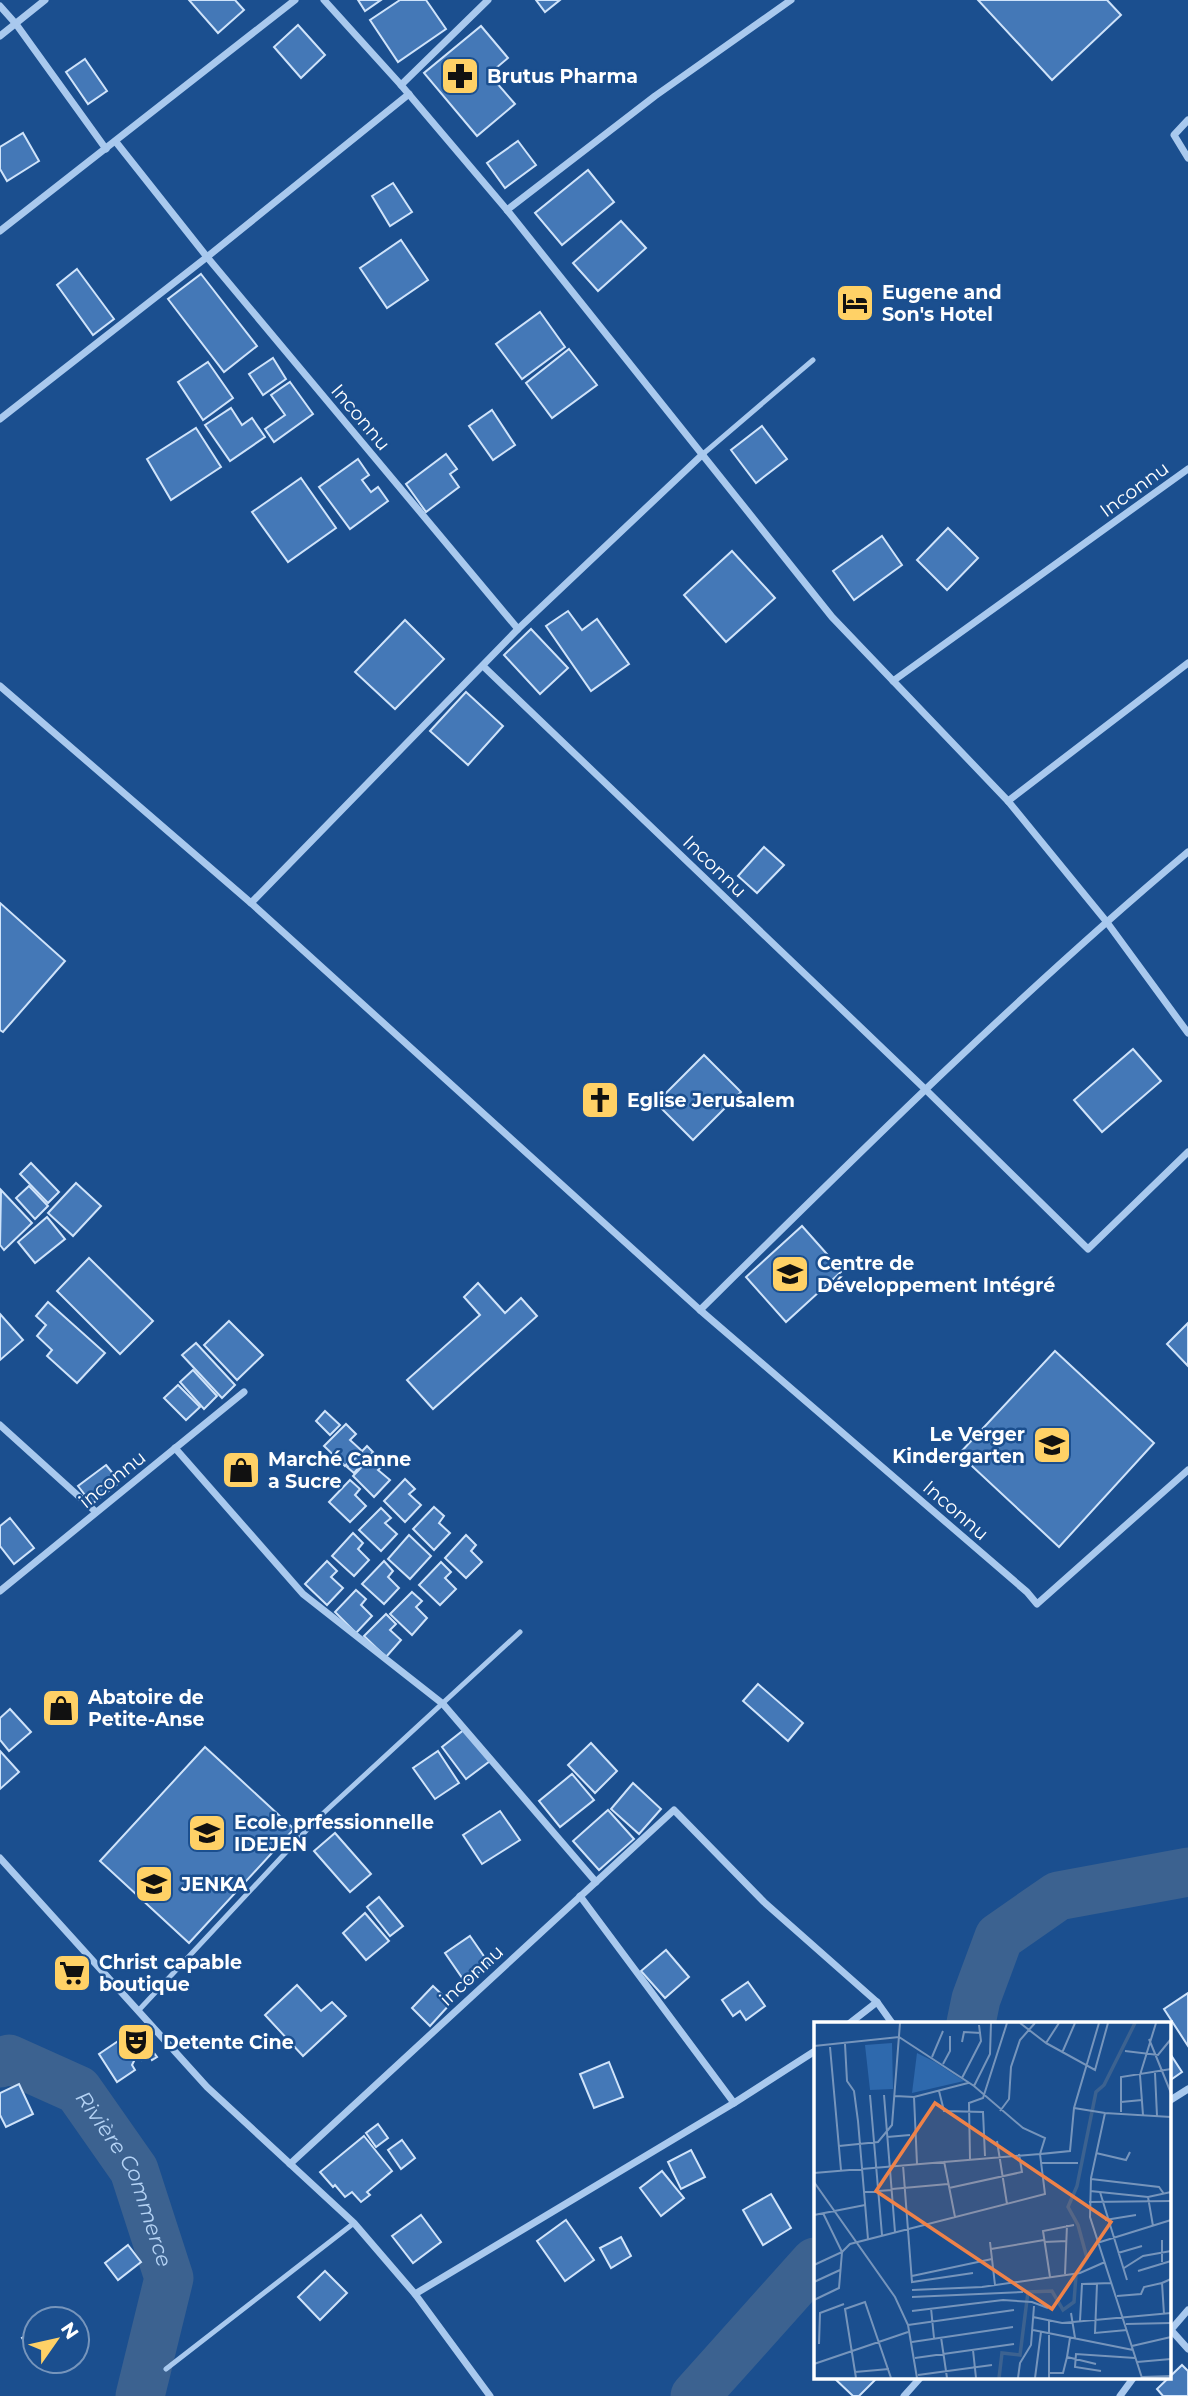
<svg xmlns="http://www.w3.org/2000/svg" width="1188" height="2396" viewBox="0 0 1188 2396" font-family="Montserrat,sans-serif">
  <rect width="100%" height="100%" fill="#1b4f8f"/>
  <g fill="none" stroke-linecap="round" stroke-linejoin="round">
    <g stroke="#3c6290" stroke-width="49">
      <path d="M971 2023 976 1999 999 1937 1058 1896 1188 1872"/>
      <path id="s1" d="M0 2063 9 2059 78 2090 134 2170 169 2278 140 2396"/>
      <path d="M695 2396 815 2262"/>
    </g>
  </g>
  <g fill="#4478b7" stroke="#cfe3fa" stroke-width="2">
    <path d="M189 0H235L244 10 218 33Z"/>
    <path d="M358 0H381L365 11Z"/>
    <path d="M400 0H426L446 29 398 62 370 20Z"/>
    <path d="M536 0H560L545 12Z"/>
    <path d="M978 0H1107L1121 15 1052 80Z"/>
    <path d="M298 25 325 55 301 78 274 47Z"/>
    <path d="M481 26 508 58 489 74 515 104 477 136 424 73Z"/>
    <path d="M85 59 107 91 88 104 66 72Z"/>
    <path d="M23 133 39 161 7 181 0 169V147Z"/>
    <path d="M518 141 536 165 505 188 487 163Z"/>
    <path d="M588 170 614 202 562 245 535 213Z"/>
    <path d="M393 183 412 212 390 226 372 196Z"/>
    <path d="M621 221 646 248 598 291 573 263Z"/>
    <path d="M401 240 428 280 387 308 360 268Z"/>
    <path d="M77 269 114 319 93 335 57 285Z"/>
    <path d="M201 274 257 346 224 372 168 299Z"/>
    <path d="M540 312 565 347 522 379 496 344Z"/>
    <path d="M569 349 597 385 552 418 526 383Z"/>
    <path d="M273 358 286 379 263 395 249 374Z"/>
    <path d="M208 362 233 398 203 420 178 382Z"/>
    <path d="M290 382 313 414 274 442 265 429 285 415 271 395Z"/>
    <path d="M231 408 242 425 252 418 265 437 230 461 205 425Z"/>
    <path d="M492 410 515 445 493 460 469 426Z"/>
    <path d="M762 426 787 459 756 483 731 450Z"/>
    <path d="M196 428 221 467 171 500 147 459Z"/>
    <path d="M446 454 457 469 450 474 459 487 426 512 406 484Z"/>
    <path d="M358 459 369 475 362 480 371 492 378 487 388 501 350 529 319 487Z"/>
    <path d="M301 478 336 528 288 562 252 512Z"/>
    <path d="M948 528 978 558 947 590 917 560Z"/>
    <path d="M882 536 902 565 854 600 833 571Z"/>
    <path d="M732 551 775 598 726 642 684 595Z"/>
    <path d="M568 611 582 630 597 619 629 664 591 691 546 626Z"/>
    <path d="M405 620 444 659 395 709 355 672Z"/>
    <path d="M531 629 568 668 540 694 504 655Z"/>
    <path d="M466 692 503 726 468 765 430 731Z"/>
    <path d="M764 847 784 865 757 893 738 876Z"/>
    <path d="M0 903 65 961 3 1032 0 1030Z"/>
    <path d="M1133 1049 1161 1081 1102 1132 1074 1100Z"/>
    <path d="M704 1055 741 1092 693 1140 656 1103Z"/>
    <path d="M31 1163 59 1192 48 1203 20 1174Z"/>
    <path d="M76 1183 101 1206 73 1236 48 1213Z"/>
    <path d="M29 1186 48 1206 35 1219 16 1198Z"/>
    <path d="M1 1190 32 1223 4 1250 0 1245Z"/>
    <path d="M47 1217 65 1239 35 1263 18 1242Z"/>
    <path d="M802 1226 842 1271 786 1322 746 1277Z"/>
    <path d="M89 1258 153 1321 120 1354 57 1291Z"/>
    <path d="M478 1283 505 1313 521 1298 537 1316 433 1409 407 1380 480 1315 464 1297Z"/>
    <path d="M48 1302 105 1353 77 1383 47 1356 52 1350 37 1336 46 1325 36 1316Z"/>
    <path d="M0 1314 23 1340 0 1360Z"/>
    <path d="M229 1321 263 1355 237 1380 204 1345Z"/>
    <path d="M1188 1323V1366L1167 1344Z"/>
    <path d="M196 1343 235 1385 222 1398 182 1355Z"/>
    <path d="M1055 1351 1154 1443 1059 1547 959 1454Z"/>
    <path d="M193 1370 217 1396 204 1409 180 1382Z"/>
    <path d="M178 1385 200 1407 186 1420 164 1398Z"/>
    <path d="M325 1411 340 1425 330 1435 316 1421Z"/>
    <path d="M346 1424 356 1434 350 1440 361 1450 345 1466 324 1446Z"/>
    <path d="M367 1446 373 1452 354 1473 347 1467Z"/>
    <path d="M374 1454 384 1464 378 1470 390 1480 374 1497 353 1476Z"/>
    <path d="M106 1465 120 1482 92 1504 78 1486Z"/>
    <path d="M405 1479 415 1489 409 1494 421 1505 405 1522 384 1501Z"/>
    <path d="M350 1480 360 1489 355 1495 366 1506 350 1522 329 1502Z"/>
    <path d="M434 1507 444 1516 439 1523 450 1533 434 1550 413 1529Z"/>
    <path d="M381 1508 391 1518 385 1523 397 1534 381 1551 359 1530Z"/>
    <path d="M10 1518 34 1548 14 1564 0 1546V1526Z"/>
    <path d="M353 1533 363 1543 358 1549 369 1560 354 1576 332 1556Z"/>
    <path d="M409 1535 431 1556 410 1579 388 1559Z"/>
    <path d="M466 1535 476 1545 471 1551 482 1562 466 1578 445 1558Z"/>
    <path d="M327 1561 337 1571 331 1577 343 1588 327 1605 305 1584Z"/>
    <path d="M384 1561 393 1571 388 1577 399 1588 384 1604 362 1584Z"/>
    <path d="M441 1562 451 1572 445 1578 456 1589 440 1605 419 1585Z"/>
    <path d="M356 1590 366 1599 361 1605 372 1616 356 1633 335 1612Z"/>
    <path d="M412 1592 422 1601 416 1607 427 1618 412 1635 390 1614Z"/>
    <path d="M386 1614 396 1624 390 1630 401 1640 386 1657 364 1636Z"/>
    <path d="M758 1684 803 1723 788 1741 743 1701Z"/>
    <path d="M10 1709 31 1732 9 1751 0 1740V1718Z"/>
    <path d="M465 1729 490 1761 466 1779 442 1747Z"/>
    <path d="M591 1743 617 1771 595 1793 568 1765Z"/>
    <path d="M205 1747 294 1829 189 1943 100 1861Z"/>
    <path d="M0 1751 19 1772 0 1789Z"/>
    <path d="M438 1751 459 1783 435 1799 413 1768Z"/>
    <path d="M572 1774 594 1800 560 1827 539 1801Z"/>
    <path d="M633 1783 661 1809 639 1834 611 1809Z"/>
    <path d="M608 1810 634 1839 599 1870 573 1841Z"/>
    <path d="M500 1811 520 1840 482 1864 463 1835Z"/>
    <path d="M335 1833 371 1874 350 1892 314 1851Z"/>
    <path d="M379 1897 403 1926 390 1936 367 1907Z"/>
    <path d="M365 1913 389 1941 366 1960 343 1933Z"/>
    <path d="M470 1936 490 1965 465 1982 445 1953Z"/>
    <path d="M666 1950 689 1977 665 1998 641 1971Z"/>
    <path d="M75 1960 84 1972 69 1984 59 1971Z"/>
    <path d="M748 1982 765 2006 746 2020 740 2011 733 2016 722 2000Z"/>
    <path d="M297 1985 321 2011 332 2002 346 2016 303 2056 265 2015Z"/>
    <path d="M433 1986 451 2003 430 2026 412 2008Z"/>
    <path d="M1188 1993V2046L1164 2009Z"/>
    <path d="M136 2029 157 2057 152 2060 150 2056 142 2060 140 2057 135 2059 132 2065 135 2070 117 2082 99 2054Z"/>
    <path d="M1169 2052 1182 2072 1169 2081Z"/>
    <path d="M609 2062 623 2097 594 2108 580 2074Z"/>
    <path d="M19 2084 33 2114 6 2127 0 2115V2093Z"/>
    <path d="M378 2124 388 2138 376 2147 366 2133Z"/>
    <path d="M364 2136 392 2171 367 2192 370 2195 361 2202 352 2192 345 2197 335 2185 333 2187 320 2172Z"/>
    <path d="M402 2140 415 2158 401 2169 388 2150Z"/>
    <path d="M691 2150 705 2177 681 2189 668 2162Z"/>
    <path d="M662 2171 684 2198 661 2216 640 2188Z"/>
    <path d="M771 2194 791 2228 763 2245 743 2210Z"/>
    <path d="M421 2215 441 2242 413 2263 392 2236Z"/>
    <path d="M566 2220 594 2260 565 2281 537 2241Z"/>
    <path d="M621 2237 631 2256 611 2268 600 2248Z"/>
    <path d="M128 2245 141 2262 118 2280 105 2263Z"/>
    <path d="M325 2271 347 2293 320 2320 298 2297Z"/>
    <path d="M35 2331V2348L30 2351 22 2338Z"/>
    <path d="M1182 2365 1188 2371V2396H1163L1157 2389Z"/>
    <path d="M833 2377H878L859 2396H853Z"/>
  </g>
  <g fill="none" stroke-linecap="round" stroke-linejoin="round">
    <g stroke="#a9c9ee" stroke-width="5">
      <path d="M703 454 813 360"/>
      <path d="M138 2011 317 1819 520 1632"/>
      <path d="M166 2369 354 2223"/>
    </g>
    <g stroke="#a9c9ee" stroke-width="7">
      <path d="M324 0 401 85 507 210 832 617 1008 801 1106 921 1188 1033"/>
      <path d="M0 6 16 24 106 149"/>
      <path d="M0 36 45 0"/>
      <path d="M401 85 488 0"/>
      <path d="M1188 120 1174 135 1188 158"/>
      <path d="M116 142 207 257 518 629"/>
      <path d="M507 210 655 96 791 0"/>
      <path d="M0 231 295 0"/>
      <path d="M0 419 207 257 409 94"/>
      <path d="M483 666 924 1088 1088 1249 1188 1152"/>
      <path d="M893 681 1188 469"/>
      <path d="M0 686 251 903 700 1310 1027 1592 1037 1604 1188 1470"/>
      <path d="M1008 801 1188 663"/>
      <path d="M251 903 518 629 703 454"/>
      <path d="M700 1310C859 1153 1017 996 1188 852"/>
      <path d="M0 1425 96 1512"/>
      <path d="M175 1448 303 1594 443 1704 596 1882"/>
      <path d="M0 1591 244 1392"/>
      <path d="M0 1858 207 2087 354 2223 415 2294 490 2396"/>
      <path d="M580 1896 734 2103"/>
      <path d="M850 2023 877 2002"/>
      <path d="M1169 2101 1188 2089"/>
      <path d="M290 2164 674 1810 764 1902 877 2002 892 2023"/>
      <path d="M415 2294 734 2103 815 2051"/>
      <path d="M1171 2330 1188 2349"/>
      <path d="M1169 2332 1188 2310"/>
      <path d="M904 2396 921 2377"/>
      <path d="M1120 2396 1134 2377"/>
    </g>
  </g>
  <defs>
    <symbol id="pharmacy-square" viewBox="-11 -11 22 22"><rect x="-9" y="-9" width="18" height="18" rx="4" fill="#ffd166" stroke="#1b4f8f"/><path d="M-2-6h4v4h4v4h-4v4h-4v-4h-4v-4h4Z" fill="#111"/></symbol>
    <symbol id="hotel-square" viewBox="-11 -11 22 22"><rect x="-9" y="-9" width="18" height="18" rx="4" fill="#ffd166" stroke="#1b4f8f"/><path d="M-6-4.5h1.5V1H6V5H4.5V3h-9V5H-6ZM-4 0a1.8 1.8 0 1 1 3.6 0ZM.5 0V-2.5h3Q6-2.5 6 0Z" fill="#111"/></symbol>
    <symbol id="church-square" viewBox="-11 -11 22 22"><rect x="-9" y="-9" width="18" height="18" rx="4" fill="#ffd166" stroke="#1b4f8f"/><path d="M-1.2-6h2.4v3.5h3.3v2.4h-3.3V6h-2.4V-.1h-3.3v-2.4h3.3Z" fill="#111"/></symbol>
    <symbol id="school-square" viewBox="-11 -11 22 22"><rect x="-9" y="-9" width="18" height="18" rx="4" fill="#ffd166" stroke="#1b4f8f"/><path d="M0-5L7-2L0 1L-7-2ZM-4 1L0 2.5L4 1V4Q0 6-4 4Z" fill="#111"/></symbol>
    <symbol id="shop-square" viewBox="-11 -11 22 22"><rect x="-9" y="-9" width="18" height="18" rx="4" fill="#ffd166" stroke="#1b4f8f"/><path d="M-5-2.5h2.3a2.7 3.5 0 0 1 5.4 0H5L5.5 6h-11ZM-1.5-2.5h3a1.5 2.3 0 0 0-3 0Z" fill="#111"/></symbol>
    <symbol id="university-square" viewBox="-11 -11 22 22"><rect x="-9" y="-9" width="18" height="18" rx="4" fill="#ffd166" stroke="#1b4f8f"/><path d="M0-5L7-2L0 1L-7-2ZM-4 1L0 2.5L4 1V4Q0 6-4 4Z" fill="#111"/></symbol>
    <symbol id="supermarket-square" viewBox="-11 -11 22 22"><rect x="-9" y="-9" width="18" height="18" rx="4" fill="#ffd166" stroke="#1b4f8f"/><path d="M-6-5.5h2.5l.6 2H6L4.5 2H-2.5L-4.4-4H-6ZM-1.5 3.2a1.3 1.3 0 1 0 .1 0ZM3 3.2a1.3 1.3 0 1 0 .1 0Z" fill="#111"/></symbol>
    <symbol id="theatre-square" viewBox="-11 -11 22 22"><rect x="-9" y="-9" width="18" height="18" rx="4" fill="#ffd166" stroke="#1b4f8f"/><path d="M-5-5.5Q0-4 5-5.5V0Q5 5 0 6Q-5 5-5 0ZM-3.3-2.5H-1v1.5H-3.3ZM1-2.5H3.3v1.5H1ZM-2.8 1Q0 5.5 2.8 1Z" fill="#111"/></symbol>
  </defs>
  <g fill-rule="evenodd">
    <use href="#pharmacy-square" x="438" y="54" width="44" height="44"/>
    <use href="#hotel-square" x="833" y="281" width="44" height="44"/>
    <use href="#church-square" x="578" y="1078" width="44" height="44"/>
    <use href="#school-square" x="768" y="1252" width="44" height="44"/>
    <use href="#school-square" x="1030" y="1423" width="44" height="44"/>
    <use href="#shop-square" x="219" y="1448" width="44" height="44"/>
    <use href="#shop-square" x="39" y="1686" width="44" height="44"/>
    <use href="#school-square" x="185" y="1811" width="44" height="44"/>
    <use href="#university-square" x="132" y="1862" width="44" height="44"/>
    <use href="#supermarket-square" x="50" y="1951" width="44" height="44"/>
    <use href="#theatre-square" x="114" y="2020" width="44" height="44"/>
  </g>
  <g text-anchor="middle" stroke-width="5" stroke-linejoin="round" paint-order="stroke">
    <g font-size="19" font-weight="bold" fill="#fff" stroke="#1b4f8f" text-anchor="start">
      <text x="487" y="83">Brutus Pharma</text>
      <text x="882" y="299">Eugene and<tspan x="882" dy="22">Son's Hotel</tspan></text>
      <text x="627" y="1107">Eglise Jerusalem</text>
      <text x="817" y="1270">Centre de<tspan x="817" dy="22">Développement Intégré</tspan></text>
      <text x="1025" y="1441" text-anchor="end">Le Verger<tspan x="1025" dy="22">Kindergarten</tspan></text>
      <text x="268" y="1466">Marché Canne<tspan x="268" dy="22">a Sucre</tspan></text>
      <text x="88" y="1704">Abatoire de<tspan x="88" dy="22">Petite-Anse</tspan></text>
      <text x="234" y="1829">Ecole prfessionnelle<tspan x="234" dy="22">IDEJEN</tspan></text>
      <text x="181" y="1891">JENKA</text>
      <text x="99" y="1969">Christ capable<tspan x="99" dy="22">boutique</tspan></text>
      <text x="163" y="2049">Detente Cine</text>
    </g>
    <g font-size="19" fill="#fff" stroke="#1b4f8f">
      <text transform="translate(361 417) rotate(50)" y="7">Inconnu</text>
      <text transform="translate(1134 489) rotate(-36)" y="7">Inconnu</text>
      <text transform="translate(715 866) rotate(44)" y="7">Inconnu</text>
      <text transform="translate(112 1479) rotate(-39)" y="7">inconnu</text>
      <text transform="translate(956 1510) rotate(41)" y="7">Inconnu</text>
      <text transform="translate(471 1975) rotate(-43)" y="7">inconnu</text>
    </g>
    <g font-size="21" font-style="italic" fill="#b5d3f5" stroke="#1b4f8f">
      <text dy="7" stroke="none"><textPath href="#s1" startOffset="187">Rivière Commerce</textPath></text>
    </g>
  </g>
  <g transform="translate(814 2022)">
    <rect width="357" height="357" fill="#1b4f8f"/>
    <path d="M78 21 79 67 56 68 51 23ZM103 31 121 40 150 59 98 71Z" fill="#2e69ad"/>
    <path fill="none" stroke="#3c6290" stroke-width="3.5" d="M185 356 188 331 206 333 214 270 238 269 249 288 260 280 262 253 273 236 264 203 254 185 263 164 282 70 290 63 321 1"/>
    <path fill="none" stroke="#7695bc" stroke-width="2" d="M206 1 232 21 245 1M335 17 357 71M148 20 150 10 167 11M232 21 281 48 294 1M31 22 33 59 40 69 44 99 54 217M0 24 85 15 160 64 209 106 231 116 226 132 256 129 260 86 285 1M16 25 27 148M311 29 344 33 357 17M248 31 261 1M118 35 129 9M129 42 136 29V14M341 51 343 94M148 56 167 19 165 3M160 64 176 32 177 1M125 69 130 89 169 90 171 134M56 73 68 213M70 73 81 210M81 74 100 75 154 61M100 75 103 142M307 80 328 78M260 86 291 91M186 89 195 77 197 45 206 18 221 1M307 90V55L357 47M329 93 326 53 342 1M73 115 96 113M183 119 193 182M25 124 64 120 78 103 86 1M282 131 312 138 316 130M156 137 155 81 169 76 193 1M130 139 141 195M227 141H264M89 143 98 260 159 251M0 151 226 132M277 157 345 165 350 172M0 160 81 275 94 303 103 356M135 166 208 150 205 132M78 167 134 162M276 169 334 175 357 170M50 170 78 168M286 170 313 258M334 175 339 204M275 180 357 179M0 193 51 183M291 198 322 193M348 218V240M176 220 181 263M230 220 253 219M283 221 357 198M177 227 230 218M304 231 328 224M0 243 28 230 9 191M310 246 329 234 357 229M324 249 357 239M251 252 253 203M98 254 178 237M236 255 229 209 260 203M0 260 26 248M283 262 281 311 313 308M98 268 168 265 266 251 291 240M303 274 327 272 330 265 348 261M98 275 209 270M0 278 25 266 28 230 36 222 231 172 226 132M117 286 120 316M98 289 189 278 218 280 234 286M257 291 261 316M350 292 348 261 357 257M219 295 248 301 357 291M266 299 268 262 298 261M312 302 357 301M94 303 200 288M219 308 319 328M127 315 133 356M256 316 253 335 282 342M98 320 199 305M5 322 6 291 30 282M318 324 357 315M159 328 162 356M101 336 200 322M323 340 357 337M0 342 94 310M287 349 261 345 262 332 321 336M41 350 75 347M235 351H249L253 335M104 353 178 343M328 355 357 354M42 356 31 287 51 280 77 356M204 356 206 341 217 323 220 284M221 356 227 310M235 356V299M328 356 276 195 277 156 291 91 357 95"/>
    <path fill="#ee8249" fill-opacity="0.15" stroke="#ee8249" stroke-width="3.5" d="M121 81 297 200 238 287 62 169Z"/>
    <rect width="357" height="357" fill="none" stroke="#fff" stroke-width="3.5"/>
  </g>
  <g transform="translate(56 2340) rotate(56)"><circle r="33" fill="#1b4f8f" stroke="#7695bc" stroke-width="2"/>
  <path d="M0-5L12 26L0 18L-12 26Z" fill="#ffd166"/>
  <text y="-10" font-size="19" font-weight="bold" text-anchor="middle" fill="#ffffff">N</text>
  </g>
</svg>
